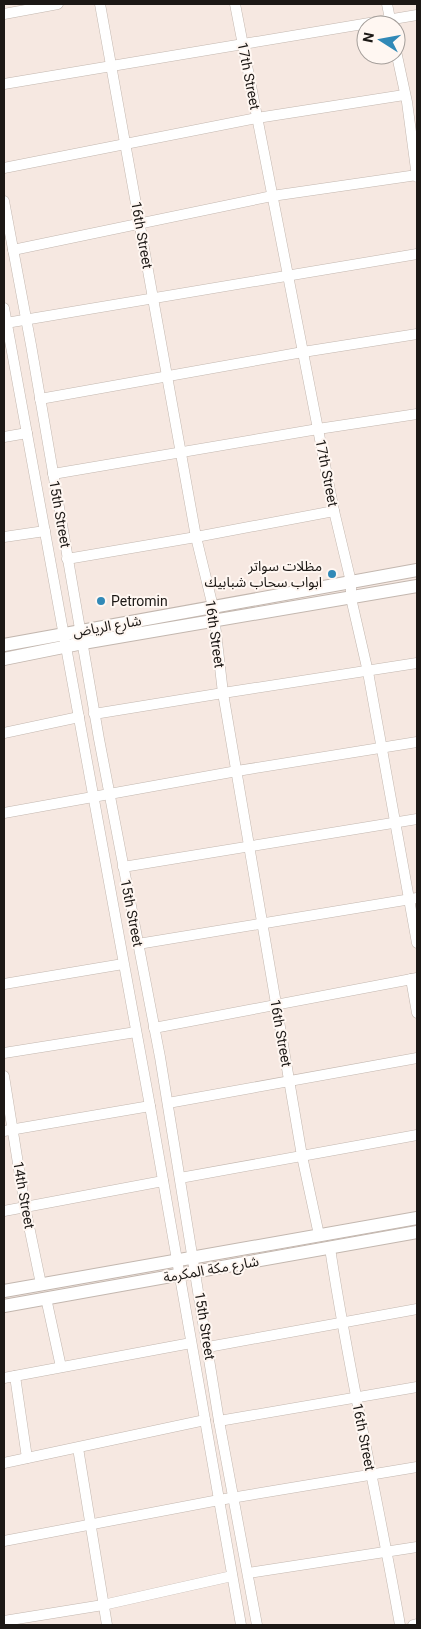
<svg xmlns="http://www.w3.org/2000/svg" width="421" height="1629" viewBox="0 0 421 1629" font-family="Roboto,'Noto Sans Arabic',sans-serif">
  <rect width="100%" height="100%" fill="#f6e8e1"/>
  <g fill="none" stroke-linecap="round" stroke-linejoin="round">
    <defs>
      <g id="minor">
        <path d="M100 4 196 537 213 607 223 693 302 1156 319 1235"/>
        <path d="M235 4 334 511 351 582V598L368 672 417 943"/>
        <path d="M387 4 391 24"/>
        <path d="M4 14 58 4"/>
        <path d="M396 51 407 102 417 177"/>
        <path d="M4 84 417 15"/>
        <path d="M4 168 257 118 404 95"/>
        <path d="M4 201 31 345 99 739 160 1057 219 1421 257 1625"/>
        <path d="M13 250 272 196 417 175"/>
        <path d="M4 308 150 1106 241 1625"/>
        <path d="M4 322 6 323 417 254"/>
        <path d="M40 399 303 352 417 334"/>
        <path d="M4 437 27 433"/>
        <path d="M53 474 318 429 417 414"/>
        <path d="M4 537 45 531"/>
        <path d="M67 559 196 537 334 511"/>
        <path d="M94 714 223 693 417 663"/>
        <path d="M4 733 79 717"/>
        <path d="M4 813 237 771 417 742"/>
        <path d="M123 867 417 819"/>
        <path d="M138 944 417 898"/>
        <path d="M411 979 417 1013"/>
        <path d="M4 984 123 964"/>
        <path d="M154 1028 417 978"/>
        <path d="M4 1053 136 1032"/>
        <path d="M4 1076 25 1207 41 1284"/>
        <path d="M168 1103 417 1058"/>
        <path d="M4 1131 150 1106"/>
        <path d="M180 1178 417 1135"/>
        <path d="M4 1211 163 1181"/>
        <path d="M330 1248C349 1375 378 1499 400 1625"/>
        <path d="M46 1298 61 1367"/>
        <path d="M208 1347 417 1309"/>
        <path d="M15 1376 27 1458"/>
        <path d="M4 1378 191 1343"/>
        <path d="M219 1421 417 1387"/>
        <path d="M78 1448 107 1625"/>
        <path d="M4 1463 205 1420"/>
        <path d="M4 1541 219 1500 417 1467"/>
        <path d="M248 1573 417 1547"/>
        <path d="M4 1621 103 1605 232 1576"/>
        <path d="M413 1625 417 1624"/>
      </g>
      <g id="major">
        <path d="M4 645 417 570"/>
        <path d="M4 659 83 643 417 586"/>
        <path d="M4 1291 417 1218"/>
        <path d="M4 1306 417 1232"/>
      </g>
    </defs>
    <use href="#minor" stroke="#c3b7af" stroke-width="11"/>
    <use href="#major" stroke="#c3b7af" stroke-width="14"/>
    <use href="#minor" stroke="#fff" stroke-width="10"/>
    <use href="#major" stroke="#fff" stroke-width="12"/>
  </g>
  <g fill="#3189b7" stroke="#fff7f2" stroke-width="2">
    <circle cx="332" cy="574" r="5"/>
    <circle cx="101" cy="601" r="5"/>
  </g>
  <g text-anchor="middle" stroke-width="4" stroke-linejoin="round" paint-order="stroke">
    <g font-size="14" fill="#1c1815" stroke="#fff7f2">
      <text transform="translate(249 76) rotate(79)" y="5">17th Street</text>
      <text transform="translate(142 235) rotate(80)" y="5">16th Street</text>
      <text transform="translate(327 473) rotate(79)" y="5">17th Street</text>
      <text transform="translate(60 514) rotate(80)" y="5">15th Street</text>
      <text transform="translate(107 626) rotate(-10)" y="5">شارع الرياض</text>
      <text transform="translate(215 634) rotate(82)" y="5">16th Street</text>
      <text transform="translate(132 913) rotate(79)" y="5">15th Street</text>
      <text transform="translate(281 1033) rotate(80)" y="5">16th Street</text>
      <text transform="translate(24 1195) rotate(80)" y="5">14th Street</text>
      <text transform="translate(211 1269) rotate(-10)" y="5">شارع مكة المكرمة</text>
      <text transform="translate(205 1326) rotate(81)" y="5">15th Street</text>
      <text transform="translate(364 1437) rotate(79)" y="5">16th Street</text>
    </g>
    <g font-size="14" fill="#1c1815" stroke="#fff7f2" text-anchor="end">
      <text x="322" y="571">مظلات سواتر<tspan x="322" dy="16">ابواب سحاب شبابيك</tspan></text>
      <text x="111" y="606" text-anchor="start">Petromin</text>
    </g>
  </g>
  <rect width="421" height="1629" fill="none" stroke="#1c1815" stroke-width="10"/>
  <g transform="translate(381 40) rotate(281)"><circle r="24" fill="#fff7f2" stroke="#a49e9a"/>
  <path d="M0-4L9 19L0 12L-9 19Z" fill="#3189b7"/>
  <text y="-8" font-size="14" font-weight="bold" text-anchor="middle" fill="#1c1815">N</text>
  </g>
</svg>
